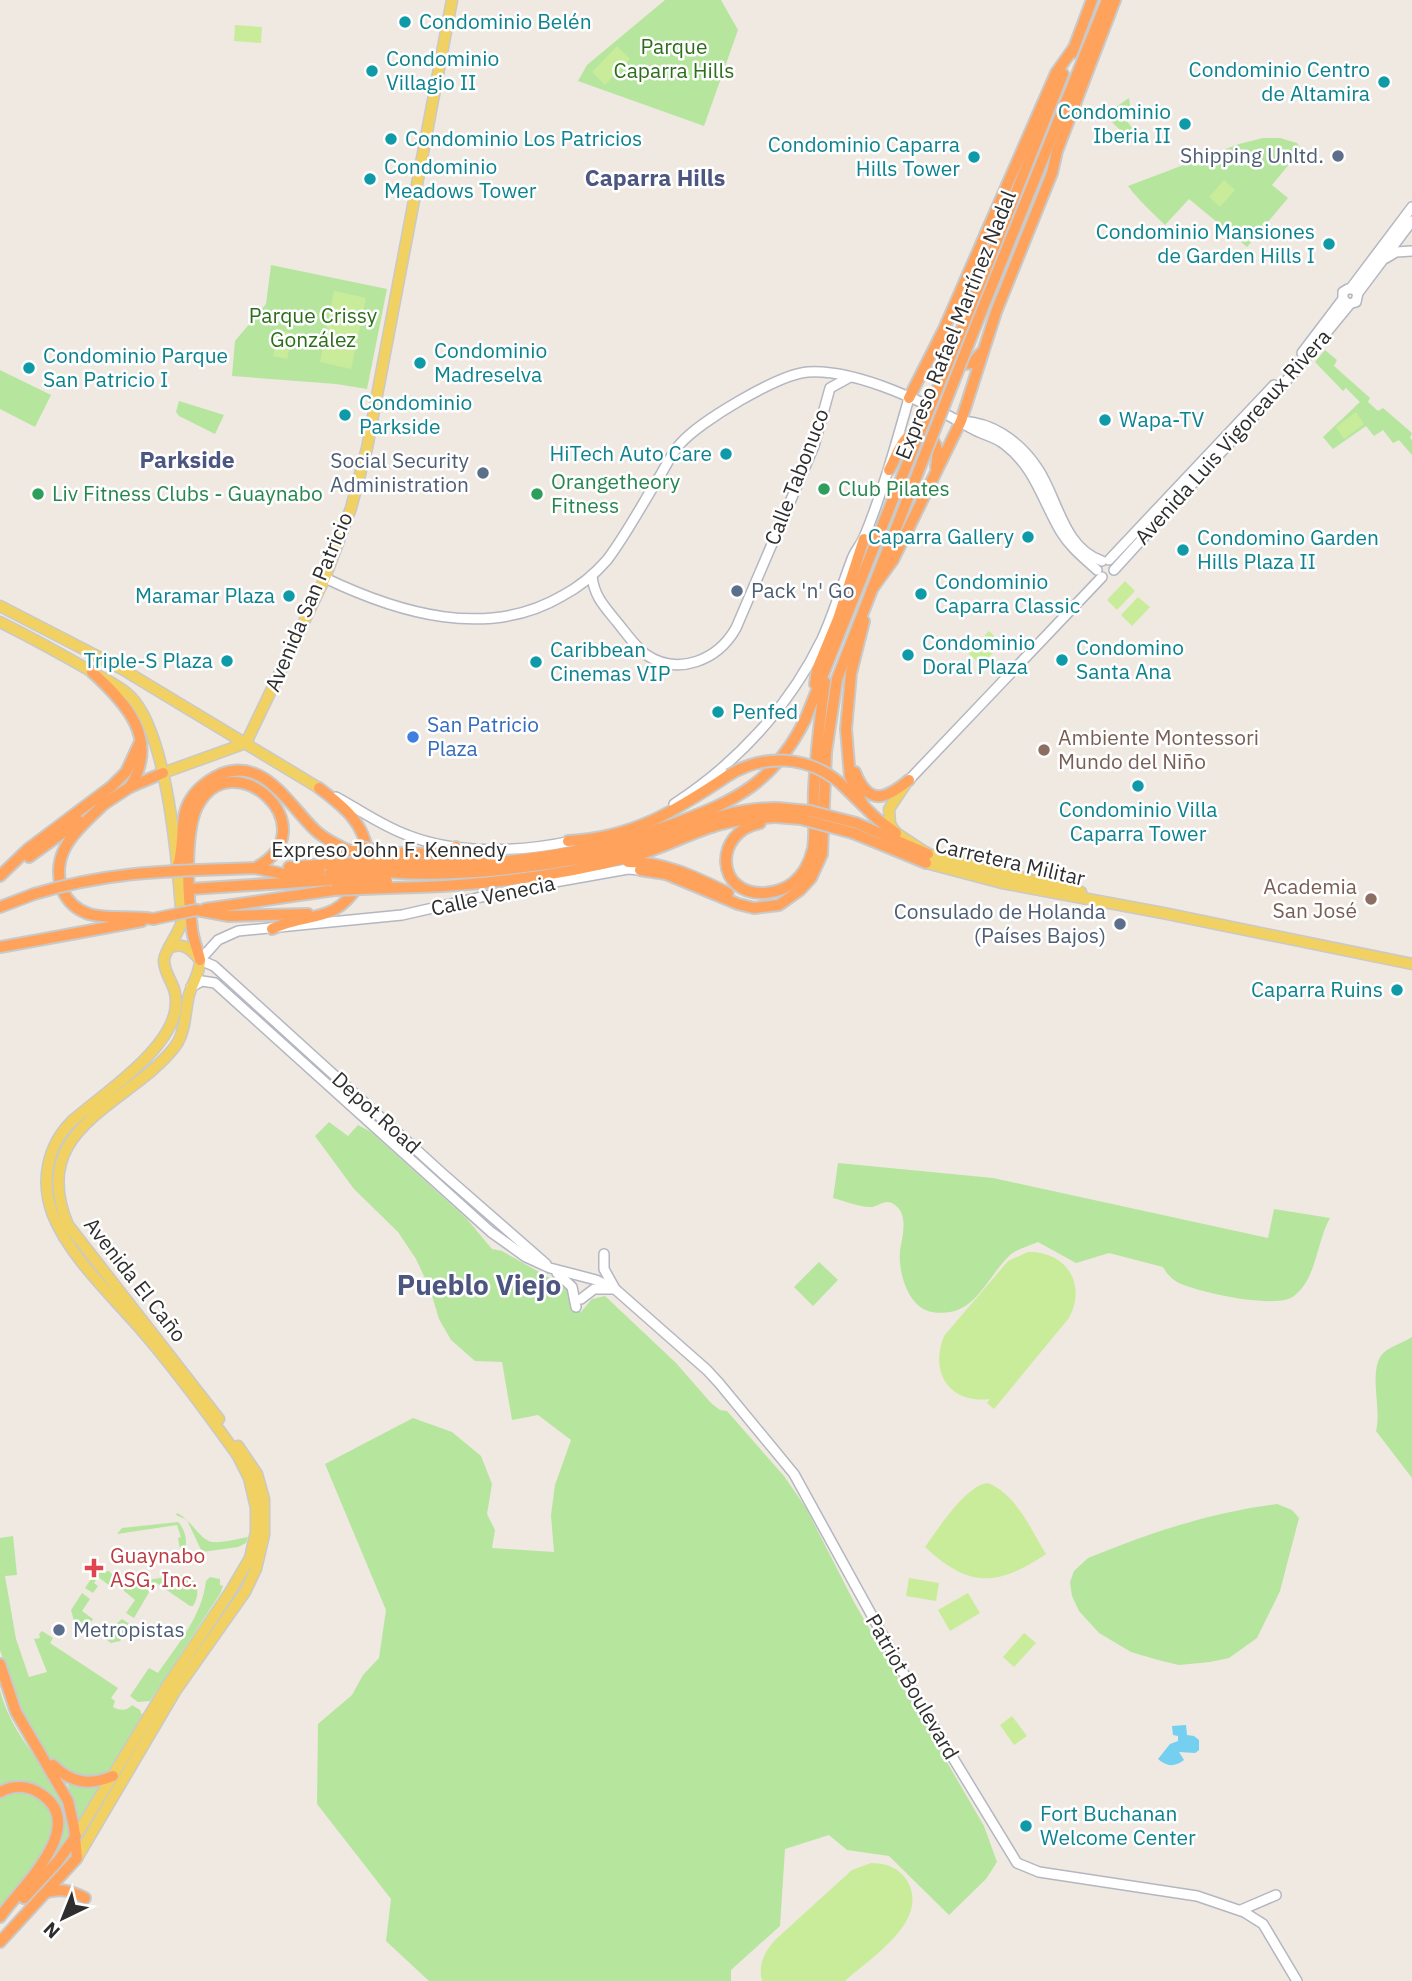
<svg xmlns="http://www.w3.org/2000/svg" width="1412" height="1981" viewBox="0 0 1412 1981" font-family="'IBM Plex Sans',sans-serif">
  <rect width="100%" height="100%" fill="#efe9e1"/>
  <g fill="#b6e59e">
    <path d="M665 0H721L738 30 704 126 578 81 587 65Z"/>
    <path d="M1129 98 1130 105 1127 113 1130 114 1127 117V121L1132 128 1127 133 1121 131 1110 120 1115 119 1116 107Z"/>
    <path d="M1263 138H1280L1297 143 1310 161 1291 162 1272 185 1288 198 1267 223 1265 221 1262 224 1264 227 1247 247 1189 199 1165 225C1152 212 1139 201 1128 186L1239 144Z"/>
    <path d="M271 265 387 289 367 389 336 384 232 376 235 341 266 304Z"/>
    <path d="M1325 350 1337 360 1334 366 1370 398 1368 402 1378 411 1383 408 1412 433 1410 438 1412 440V455L1399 440 1393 443 1383 430 1374 436 1366 426 1333 449 1323 437 1360 402 1346 388 1343 391 1315 362Z"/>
    <path d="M0 370 51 395 35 427 0 409Z"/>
    <path d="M179 401 224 415 215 434 179 416 176 412Z"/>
    <path d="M329 1122 348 1136 358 1125 371 1132 466 1218 492 1249 502 1251 557 1282 568 1291 571 1306 581 1312 592 1299 605 1296 676 1363 711 1403 720 1410 727 1411 784 1476 806 1508 855 1604 984 1826 997 1862 986 1879 949 1915 889 1856 847 1850 829 1835 785 1849 780 1926 731 1970V1981H429L386 1941 391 1899 317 1804 318 1724 352 1695 363 1675 379 1658 386 1610 325 1464 413 1418 452 1432 481 1456 492 1484 487 1514 495 1530 492 1548 554 1552 551 1515 555 1485 571 1440 538 1415 512 1420 502 1362 475 1361 451 1340 439 1319 430 1289 416 1259 398 1232 354 1189 315 1136Z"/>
    <path d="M838 1163 993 1178 1268 1238 1274 1209 1330 1218C1316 1243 1317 1278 1294 1296 1277 1310 1196 1292 1177 1282 1171 1278 1166 1273 1163 1267L1109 1253 1076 1263 1038 1242C1029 1246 1016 1249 1009 1256 984 1281 974 1319 932 1312 908 1308 898 1272 900 1251 902 1237 909 1215 895 1205 886 1197 879 1207 870 1207 859 1207 845 1201 833 1198Z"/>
    <path d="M819 1262 838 1280 813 1306 794 1287Z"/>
    <path d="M1412 1337V1478L1376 1431C1383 1409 1365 1364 1387 1350 1395 1345 1404 1342 1412 1337Z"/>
    <path d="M1277 1504 1292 1510 1299 1518 1280 1591 1257 1638 1229 1658 1210 1662 1179 1665 1158 1660 1131 1652 1099 1633 1079 1611 1072 1596 1070 1582 1074 1571 1088 1558C1149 1533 1211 1512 1277 1504Z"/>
    <path d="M177 1513C192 1520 200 1541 213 1542 223 1543 237 1539 248 1537L246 1543 238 1547 202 1552 187 1520 176 1515Z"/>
    <path d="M178 1522C184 1528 188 1540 185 1548L180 1549 178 1538 181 1537 177 1525 117 1534 122 1528Z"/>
    <path d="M13 1536 17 1575 5 1576 16 1639 29 1677 47 1672 34 1639 40 1638 39 1634 42 1631 53 1638 50 1643 118 1688 111 1698 115 1701 113 1707C120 1711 127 1711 132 1705L140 1710 142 1715 111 1768 101 1776 81 1780 52 1761 26 1723 16 1699 0 1650V1538Z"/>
    <path d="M109 1571 119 1581 113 1588 98 1577 94 1583 98 1586 93 1593 85 1588 95 1573Z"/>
    <path d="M184 1575C198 1579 201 1594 193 1606H190L155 1582 134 1618 126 1613 135 1600 123 1590 130 1582Z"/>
    <path d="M210 1577 220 1579V1585L223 1586 220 1594 150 1701 138 1702 130 1696 149 1668 158 1673C178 1644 202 1616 206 1581Z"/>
    <path d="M82 1593 90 1599 82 1611 93 1619 88 1627 78 1620 74 1621 71 1610Z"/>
    <path d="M122 1619 131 1625 120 1641 111 1643 96 1632 102 1623 111 1628Z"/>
    <path d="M0 1690C4 1706 11 1721 20 1735 34 1758 76 1807 69 1835 65 1849 52 1861 44 1871L41 1869 59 1842 47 1794 0 1788Z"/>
    <path d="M67 1782 86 1787 105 1783 78 1824Z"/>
    <path d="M24 1791C92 1811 23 1884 0 1913V1796L6 1793Z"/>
  </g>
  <g fill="#c9ec9a">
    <path d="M235 25 262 27 261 43 234 41Z"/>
    <path d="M617 46 630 59 605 85 592 72Z"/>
    <path d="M1224 180 1235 190 1220 207 1209 197Z"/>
    <path d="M334 291 366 298 351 369 320 362Z"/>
    <path d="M279 330 293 334 287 359 273 356Z"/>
    <path d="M1356 412 1364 424 1344 439 1336 427Z"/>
    <path d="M1125 581 1135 591 1117 610 1107 600Z"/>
    <path d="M1138 597 1150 607 1132 626 1121 615Z"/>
    <path d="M989 631 1002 644 981 665 968 653Z"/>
    <path d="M1028 1252C1067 1251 1087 1285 1069 1318L994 1409 987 1403 990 1399C950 1404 929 1373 944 1336L1008 1261Z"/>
    <path d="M988 1483C1017 1495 1031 1530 1046 1554 997 1587 969 1588 925 1547 938 1529 966 1485 988 1483Z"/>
    <path d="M909 1578 939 1583 936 1601 906 1596Z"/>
    <path d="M968 1593 980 1613 950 1631 938 1610Z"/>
    <path d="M1024 1633 1036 1643 1014 1667 1003 1657Z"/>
    <path d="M1012 1716 1027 1736 1014 1745 1000 1725Z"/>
    <path d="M871 1863C886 1863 900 1868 908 1882 929 1922 871 1957 845 1981H762C758 1965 764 1952 775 1940L852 1870Z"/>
  </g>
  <path fill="#75cff0" d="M1186 1725 1187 1735 1194 1736 1199 1740V1750L1195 1753 1179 1752 1184 1760C1175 1767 1167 1767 1158 1759L1170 1744 1178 1741V1736L1173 1735 1172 1726Z"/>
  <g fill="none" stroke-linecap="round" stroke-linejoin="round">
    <defs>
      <g id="secondary">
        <path d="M1386 258 1396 252 1412 251"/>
        <path d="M1351 288 1412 207"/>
        <path d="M1358 293 1353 289H1348L1343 292V299L1348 304 1356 302 1358 293 1412 221"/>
        <path d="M1302 353 1343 299"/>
        <path d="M962 421C978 422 990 426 1003 434 1017 443 1029 455 1038 469 1058 499 1063 548 1102 561"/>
        <path d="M1109 560 1274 385"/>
        <path d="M1114 570 1295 371 1350 304"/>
        <path d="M592 576C594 596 604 606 617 622 626 633 634 645 645 654 678 677 718 660 736 628L814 446 830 388 850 377"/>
        <path d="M325 578C398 613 487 640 562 596 579 587 594 575 607 560 626 535 641 506 658 479 665 468 671 454 680 444 700 421 779 374 808 372 857 369 929 404 971 428 982 435 994 436 1004 444 1035 467 1042 500 1061 532 1070 547 1084 558 1097 570"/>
        <path d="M909 780 1102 577"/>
        <path d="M336 797C360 810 382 826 407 835 458 855 520 852 572 841"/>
        <path d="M674 804C736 764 790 706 822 639 834 613 842 585 852 559 855 550 862 544 865 535 883 491 896 444 909 398"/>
        <path d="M191 987 202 981 215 983 491 1232 526 1257 550 1268 596 1280 615 1289 707 1370 719 1383 794 1474 925 1712 1017 1863 1039 1872 1197 1896 1244 1912 1263 1924 1297 1981"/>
        <path d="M546 1264 443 1174 214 966 200 960 218 940 238 931 402 915 521 888 628 869 640 870"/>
        <path d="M557 1273 572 1287 576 1307"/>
        <path d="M581 1299 594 1289H615L604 1269V1254"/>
        <path d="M1241 1910 1276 1895"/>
      </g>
      <g id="primary">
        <path d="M0 606 122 669 319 788"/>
        <path d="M0 622C32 638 63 655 94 673 106 680 120 686 130 696 168 733 178 867 182 921 179 934 165 949 164 960 164 979 180 984 175 1012 166 1053 103 1094 72 1121 47 1146 40 1182 53 1215 69 1255 109 1293 137 1325 173 1366 206 1411 238 1456L249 1478 256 1508V1532L250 1558 230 1592 169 1683 76 1836"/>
        <path d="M163 773 246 743 325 578 351 508 367 448 452 0"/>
        <path d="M905 785 889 809 890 824 896 833 928 854 1081 892"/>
        <path d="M926 863 1002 883 1163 913 1412 964"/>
        <path d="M169 948C183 941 192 950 200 960 200 974 192 983 189 995 185 1010 186 1028 178 1042 171 1054 159 1064 149 1073 95 1117 34 1144 68 1225L219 1419"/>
        <path d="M77 1858 176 1690 245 1592 256 1569 264 1535V1499L257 1474 238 1446"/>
      </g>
      <g id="highway">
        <path d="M1072 53 1092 0"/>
        <path d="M971 306 1063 74"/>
        <path d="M982 310 1107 0"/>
        <path d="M942 339 941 348 943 356 957 365 972 363 981 353"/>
        <path d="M909 398 944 329 1056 73 1073 49"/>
        <path d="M889 470C895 461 899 444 908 437 919 428 936 437 937 451 938 456 937 462 936 467"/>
        <path d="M872 589 893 560 961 421 996 312 1052 173 1057 151 1115 0"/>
        <path d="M92 672C126 703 160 739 130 787"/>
        <path d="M815 684 817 670 838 619 864 539"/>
        <path d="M855 772C869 807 886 799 909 780"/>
        <path d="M840 783 877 819 896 833"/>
        <path d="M319 788C343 806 365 823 368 856"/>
        <path d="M104 804C80 827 49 851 62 889 67 901 77 910 89 914 109 920 133 915 153 919"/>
        <path d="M863 805 850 777 846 729 851 673 864 621"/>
        <path d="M101 806 130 787 163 773"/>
        <path d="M760 823C713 832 715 896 765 893 775 892 786 889 794 882 804 874 810 861 813 849 816 830 813 809 814 790 816 753 820 718 825 682"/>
        <path d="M856 823 928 854"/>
        <path d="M853 833 926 863"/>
        <path d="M568 841C633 838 677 810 729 775"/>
        <path d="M378 851C401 854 435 857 456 847"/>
        <path d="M29 857 79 821"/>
        <path d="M628 862C665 862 695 877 728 893"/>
        <path d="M388 863C485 869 584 856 676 823 702 813 729 803 752 786 775 769 792 746 805 720L899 484"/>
        <path d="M178 865C185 844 179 821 189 802 196 789 208 780 221 774 264 757 289 805 315 830 324 839 336 844 347 850"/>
        <path d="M289 867 330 864"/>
        <path d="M229 869 255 868 284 874 320 873"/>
        <path d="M640 870 666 874 738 904 754 908 779 905 800 890 811 878 822 854 826 752 837 679 911 490"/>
        <path d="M387 872C443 877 498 871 553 863 576 859 600 857 622 850 674 836 721 807 777 808"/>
        <path d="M0 876 28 849 112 786 126 772 140 742"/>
        <path d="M388 888C469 887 552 878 631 857 662 849 691 832 722 824 739 819 757 818 775 817"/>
        <path d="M190 889 330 880"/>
        <path d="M0 907 34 894"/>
        <path d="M205 909 334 890"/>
        <path d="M196 910 229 916 308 914"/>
        <path d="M272 929C307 911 334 926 359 884"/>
        <path d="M0 947 142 921"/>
        <path d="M200 960C198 950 193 940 192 929 188 899 184 834 197 807 232 738 331 829 255 868"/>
        <path d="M0 1664 16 1712 68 1801 74 1827 77 1858 0 1942"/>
        <path d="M53 1765C71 1783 89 1786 113 1776"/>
        <path d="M0 1792C13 1785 28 1785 41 1794 90 1826 20 1888 0 1917"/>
        <path d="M47 1892C62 1888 71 1891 85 1898"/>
        <path d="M24 1898 58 1861 76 1836"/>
      </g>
    </defs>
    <use href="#secondary" stroke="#b4b7c1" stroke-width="12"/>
    <use href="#primary" stroke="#c9c9c9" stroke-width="13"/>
    <use href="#highway" stroke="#c9c9c9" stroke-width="14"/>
    <use href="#secondary" stroke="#fff" stroke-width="9"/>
    <use href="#primary" stroke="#f2d163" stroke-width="10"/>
    <use href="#highway" stroke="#ffa35c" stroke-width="10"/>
    <defs>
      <g id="highway-bridge">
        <path d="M899 484 971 306"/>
        <path d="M911 490 982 310"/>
        <path d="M729 775C765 753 808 756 840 783"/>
        <path d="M777 808 810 811 856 823"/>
        <path d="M775 817 801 819 853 833"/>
        <path d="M358 846 378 851"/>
        <path d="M347 850 379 858"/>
        <path d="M330 864 388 863"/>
        <path d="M330 873 387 872"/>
        <path d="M330 880 387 881"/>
        <path d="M334 890 388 888"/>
        <path d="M34 894C104 873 158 871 229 869"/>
        <path d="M153 919 196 910"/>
      </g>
    </defs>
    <use href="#highway-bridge" stroke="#c9c9c9" stroke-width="14" stroke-linecap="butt"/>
    <use href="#highway-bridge" stroke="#ffa35c" stroke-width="10"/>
  </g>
  <g fill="#0f9aa8" stroke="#fff" stroke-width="2.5">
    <circle cx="405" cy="22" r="7"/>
    <circle cx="372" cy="71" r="7"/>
    <circle cx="1384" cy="82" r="7"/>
    <circle cx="1185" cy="124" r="7"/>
    <circle cx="391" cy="139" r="7"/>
    <circle cx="974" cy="157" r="7"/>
    <circle cx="370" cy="179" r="7"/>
    <circle cx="1329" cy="244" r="7"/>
    <circle cx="420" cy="363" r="7"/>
    <circle cx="29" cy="368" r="7"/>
    <circle cx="345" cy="415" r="7"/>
    <circle cx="1105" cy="420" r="7"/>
    <circle cx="726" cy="454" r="7"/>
    <circle cx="1028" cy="537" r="7"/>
    <circle cx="1183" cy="550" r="7"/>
    <circle cx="921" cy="594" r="7"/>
    <circle cx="289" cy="596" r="7"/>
    <circle cx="908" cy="655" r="7"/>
    <circle cx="1062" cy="660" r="7"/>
    <circle cx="227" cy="661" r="7"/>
    <circle cx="536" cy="662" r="7"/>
    <circle cx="718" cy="712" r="7"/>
    <circle cx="1138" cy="786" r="7"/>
    <circle cx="1397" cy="990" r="7"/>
    <circle cx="1026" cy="1826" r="7"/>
  </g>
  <g fill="#5c6f8a" stroke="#fff" stroke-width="2.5">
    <circle cx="1338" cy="156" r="7"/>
    <circle cx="483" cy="473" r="7"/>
    <circle cx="737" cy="591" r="7"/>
    <circle cx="1120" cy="924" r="7"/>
    <circle cx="59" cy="1630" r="7"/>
  </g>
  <g fill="#2e9e5b" stroke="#fff" stroke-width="2.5">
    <circle cx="824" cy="489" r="7"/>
    <circle cx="38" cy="494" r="7"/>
    <circle cx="537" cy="494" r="7"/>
  </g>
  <circle fill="#3f7fe0" stroke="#fff" stroke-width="2.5" cx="413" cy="737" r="7"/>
  <g fill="#8d6e63" stroke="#fff" stroke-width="2.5">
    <circle cx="1044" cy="750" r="7"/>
    <circle cx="1371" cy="899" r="7"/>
  </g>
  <path fill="#e0444e" stroke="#fff" stroke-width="2.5" d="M90.5 1557.5h7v7h7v7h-7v7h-7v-7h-7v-7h7z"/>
  <g text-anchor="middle" stroke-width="5" stroke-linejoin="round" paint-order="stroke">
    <g font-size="21" fill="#0d838f" stroke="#fff" text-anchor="start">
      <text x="419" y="29">Condominio Belén</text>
      <text x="386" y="66">Condominio<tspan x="386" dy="24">Villagio II</tspan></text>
      <text x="1370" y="77" text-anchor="end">Condominio Centro<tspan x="1370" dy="24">de Altamira</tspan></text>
      <text x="1171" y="119" text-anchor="end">Condominio<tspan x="1171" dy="24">Iberia II</tspan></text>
      <text x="405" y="146">Condominio Los Patricios</text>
      <text x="960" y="152" text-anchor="end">Condominio Caparra<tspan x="960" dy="24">Hills Tower</tspan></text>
      <text x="384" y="174">Condominio<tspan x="384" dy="24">Meadows Tower</tspan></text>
      <text x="1315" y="239" text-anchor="end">Condominio Mansiones<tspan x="1315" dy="24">de Garden Hills I</tspan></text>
      <text x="434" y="358">Condominio<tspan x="434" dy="24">Madreselva</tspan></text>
      <text x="43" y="363">Condominio Parque<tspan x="43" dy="24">San Patricio I</tspan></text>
      <text x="359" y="410">Condominio<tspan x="359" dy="24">Parkside</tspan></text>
      <text x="1119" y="427">Wapa-TV</text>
      <text x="712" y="461" text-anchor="end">HiTech Auto Care</text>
      <text x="1014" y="544" text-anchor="end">Caparra Gallery</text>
      <text x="1197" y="545">Condomino Garden<tspan x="1197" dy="24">Hills Plaza II</tspan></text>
      <text x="935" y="589">Condominio<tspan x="935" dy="24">Caparra Classic</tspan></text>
      <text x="275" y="603" text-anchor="end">Maramar Plaza</text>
      <text x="922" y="650">Condominio<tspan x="922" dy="24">Doral Plaza</tspan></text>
      <text x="1076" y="655">Condomino<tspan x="1076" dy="24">Santa Ana</tspan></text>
      <text x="550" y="657">Caribbean<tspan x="550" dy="24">Cinemas VIP</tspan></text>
      <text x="213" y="668" text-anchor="end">Triple-S Plaza</text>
      <text x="732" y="719">Penfed</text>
      <text x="1138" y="817" text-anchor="middle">Condominio Villa<tspan x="1138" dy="24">Caparra Tower</tspan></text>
      <text x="1383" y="997" text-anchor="end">Caparra Ruins</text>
      <text x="1040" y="1821">Fort Buchanan<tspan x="1040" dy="24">Welcome Center</tspan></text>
    </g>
    <g font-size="21" fill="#2c6e1b" stroke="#fff">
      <text x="674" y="54">Parque<tspan x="674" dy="24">Caparra Hills</tspan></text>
      <text x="313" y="323">Parque Crissy<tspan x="313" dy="24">González</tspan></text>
    </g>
    <g font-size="21" fill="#4e5e75" stroke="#fff" text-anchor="end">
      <text x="1324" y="163">Shipping Unltd.</text>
      <text x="469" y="468">Social Security<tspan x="469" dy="24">Administration</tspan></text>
      <text x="751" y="598" text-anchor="start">Pack 'n' Go</text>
      <text x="1106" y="919">Consulado de Holanda<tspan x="1106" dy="24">(Países Bajos)</tspan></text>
      <text x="73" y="1637" text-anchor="start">Metropistas</text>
    </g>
    <g font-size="21" fill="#2e2e2e" stroke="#fff">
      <text transform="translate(956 325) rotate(-68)" y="7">Expreso Rafael Martínez Nadal</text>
      <text transform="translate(1233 437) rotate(-48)" y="7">Avenida Luis Vigoreaux Rivera</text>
      <text transform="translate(797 477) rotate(-69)" y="7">Calle Tabonuco</text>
      <text transform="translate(309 602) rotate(-67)" y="7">Avenida San Patricio</text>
      <text x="389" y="857">Expreso John F. Kennedy</text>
      <text transform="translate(1010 862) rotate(13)" y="7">Carretera Militar</text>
      <text transform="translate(493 896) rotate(-12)" y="7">Calle Venecia</text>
      <text transform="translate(376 1113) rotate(42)" y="7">Depot Road</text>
      <text transform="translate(135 1280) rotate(52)" y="7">Avenida El Caño</text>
      <text transform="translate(912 1687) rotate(60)" y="7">Patriot Boulevard</text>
    </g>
    <g font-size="21" fill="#27864d" stroke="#fff" text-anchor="start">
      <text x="551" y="489">Orangetheory<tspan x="551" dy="24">Fitness</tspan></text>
      <text x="838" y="496">Club Pilates</text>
      <text x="52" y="501">Liv Fitness Clubs - Guaynabo</text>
    </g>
    <g font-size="21" fill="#366cbe" stroke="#fff" text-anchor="start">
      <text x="427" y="732">San Patricio<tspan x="427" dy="24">Plaza</tspan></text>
    </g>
    <g font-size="21" fill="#785e54" stroke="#fff" text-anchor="start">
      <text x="1058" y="745">Ambiente Montessori<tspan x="1058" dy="24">Mundo del Niño</tspan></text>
      <text x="1357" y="894" text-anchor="end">Academia<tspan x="1357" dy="24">San José</tspan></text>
    </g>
    <g font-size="21" fill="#be3a42" stroke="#fff" text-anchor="start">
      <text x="110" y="1563">Guaynabo<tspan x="110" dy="24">ASG, Inc.</tspan></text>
    </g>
    <g font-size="23" font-weight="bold" fill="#4d5680" stroke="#fff">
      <text x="655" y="186">Caparra Hills</text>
      <text x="187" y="468">Parkside</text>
    </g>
    <g font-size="28" font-weight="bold" fill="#4d5680" stroke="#fff">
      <text x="479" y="1295">Pueblo Viejo</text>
    </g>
  </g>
  <g transform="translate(63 1918) rotate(223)" stroke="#ffffff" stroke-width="5" paint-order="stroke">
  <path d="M0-5L12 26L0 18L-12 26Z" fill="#2e2e2e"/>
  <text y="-10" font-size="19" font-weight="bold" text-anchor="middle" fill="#2e2e2e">N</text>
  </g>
</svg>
